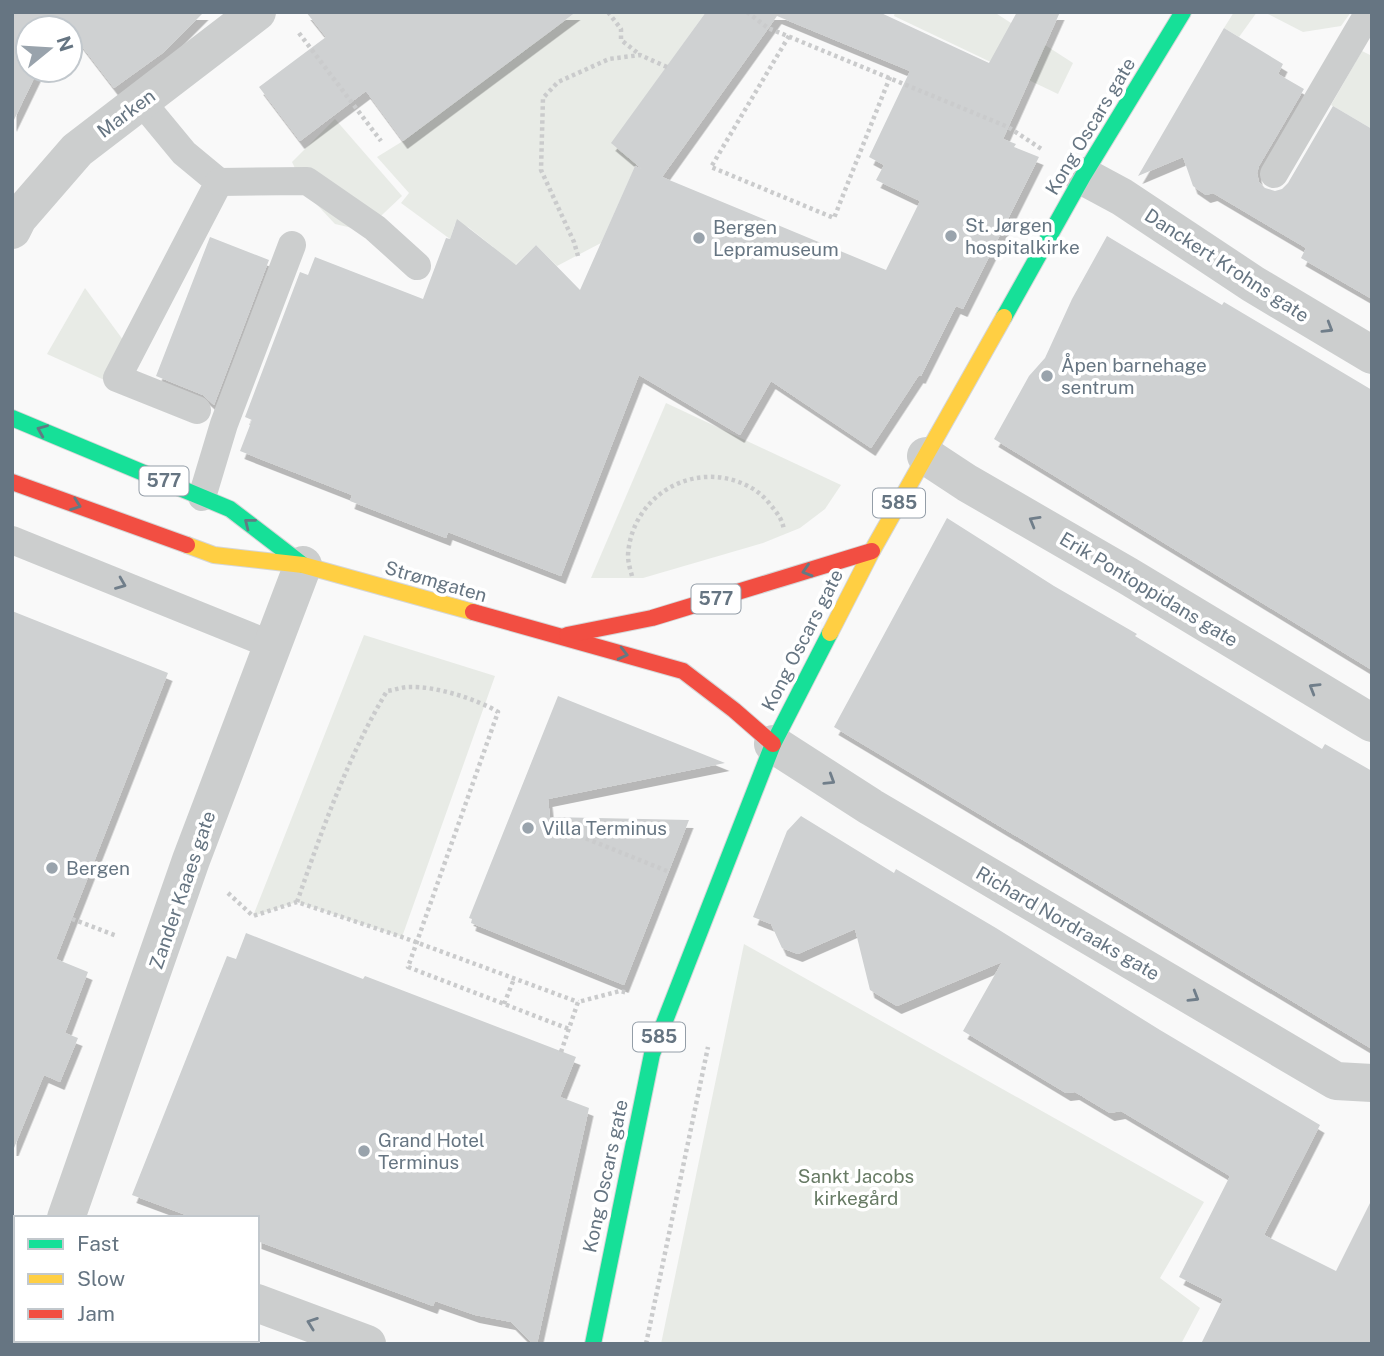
<svg xmlns="http://www.w3.org/2000/svg" width="1384" height="1356" viewBox="0 0 1384 1356" font-family="'Public Sans',sans-serif">
  <defs>
    <filter id="shadow"><feDropShadow dx="4.5" dy="8" stdDeviation="0" flood-color="#0004"/></filter>
  </defs>
  <rect width="100%" height="100%" fill="#f9f9f9"/>
  <g fill="#e8ebe6">
    <path d="M576 12H706L612 143 637 162 601 243 557 266 536 245 510 270 490 255 493 247 468 227 455 224 450 239 401 203 409 193 377 157 403 141Z"/>
    <path d="M895 12H994L1073 63 1058 94 894 16Z"/>
    <path d="M1234 12H1257L1239 37 1224 28Z"/>
    <path d="M1264 12H1351L1341 26 1303 32Z"/>
    <path d="M1362 51 1372 56V129L1331 105Z"/>
    <path d="M335 119 402 196 365 231 335 224 308 195 292 162Z"/>
    <path d="M85 288 126 344 111 383 47 354Z"/>
    <path d="M666 403 841 485 825 509 800 528 763 543 643 578H591Z"/>
    <path d="M364 635 495 676 402 937 297 902 253 916Z"/>
    <path d="M744 944 1204 1202 1160 1278 1200 1308 1181 1344H661Z"/>
  </g>
  <g fill="#cfd1d2" fill-rule="evenodd" filter="url(#shadow)">
    <path d="M12 12H204L164 52 114 88 61 19 57 28H28V70H38L12 124Z"/>
    <path d="M306 12H576L403 141 366 91 300 141 259 87 326 37Z"/>
    <path d="M706 12H879L989 63 1017 12H1060L1003 139 1016 144 1014 147 1039 157 963 309 956 306 921 376 919 375 871 448 771 381 740 435 639 375 561 576 448 532 446 538 350 501 352 495 240 451 252 420 245 417 300 272 308 275 315 257 423 299 446 238 450 239 457 219 516 265 536 245 580 290 635 166 642 169 611 143ZM777 16 910 71 869 157 884 165 876 180 920 201 886 270 662 177Z"/>
    <path d="M1224 28 1283 64 1278 74 1304 89 1259 166 1257 173 1259 182 1265 188 1275 191 1282 189 1288 183 1333 106 1372 129V299L1301 258 1306 248 1213 193 1206 195 1193 186 1183 157 1138 176Z"/>
    <path d="M1107 236 1222 305 1224 302 1372 390V670L994 439 1029 376 1045 358 1072 299Z"/>
    <path d="M210 237 269 260 214 405 203 395 156 376Z"/>
    <path d="M947 518 1054 586 1137 634 1135 636 1322 749 1325 744 1372 771V1049L834 727Z"/>
    <path d="M12 611 168 673 56 959 88 972 65 1033 78 1038 60 1082 44 1075 14 1148H12Z"/>
    <path d="M558 696 725 763 548 799 550 817 689 820 624 985 471 923 472 919 469 918Z"/>
    <path d="M801 816 894 873 896 869 996 928 1160 1030 1320 1125 1264 1235 1336 1271 1372 1199V1344H1201L1223 1299 1179 1277 1230 1176 1121 1111 1110 1113 1075 1092 1066 1093 963 1031 1002 962 897 1006 870 990 855 929 798 954 782 948 771 924 753 917 787 831Z"/>
    <path d="M246 933 363 979 365 976 576 1057 560 1097 589 1108 537 1344H533L511 1322 475 1315 435 1301 433 1306 257 1241V1218H194L132 1195 227 956 236 959Z"/>
  </g>
  <g fill="none" stroke-linecap="round" stroke-linejoin="round">
    <defs>
      <g id="fast">
        <path d="M1004 317 1083 176 1183 12"/>
        <path d="M12 418 230 509 303 565"/>
        <path d="M593 1344 652 1054 773 744 830 633"/>
      </g>
      <g id="slow">
        <path d="M187 545 214 555 303 565 473 612"/>
        <path d="M830 633 872 551 1004 317"/>
      </g>
      <g id="jam">
        <path d="M12 482 187 545"/>
        <path d="M473 612 683 671 734 710 773 744"/>
        <path d="M567 635 652 618 872 551"/>
      </g>
    </defs>
    <use href="#fast" stroke="#d5d6d7" stroke-width="18"/>
    <use href="#slow" stroke="#d5d6d7" stroke-width="18"/>
    <use href="#jam" stroke="#d5d6d7" stroke-width="18"/>
    <g stroke="#cacbcc" stroke-width="4.5" stroke-dasharray="3.5 3.5" stroke-linecap="butt">
      <path d="M608 12 621 29V40L639 54"/>
      <path d="M747 12 768 28 1008 127 1043 150"/>
      <path d="M299 33 381 141"/>
      <path d="M789 36 711 167 834 218 890 77"/>
      <path d="M578 256 574 242 541 170 543 98 558 82 609 59 640 55 667 67"/>
      <path d="M632 576C630 569 628 562 628 555 631 505 676 470 724 478 741 481 758 489 769 503 777 513 782 518 784 530"/>
      <path d="M560 828 667 871"/>
      <path d="M228 893 253 916 297 902 402 937 578 1002"/>
      <path d="M297 902C322 830 348 756 387 691 395 690 402 687 410 687 435 686 477 699 498 712L408 967 569 1029"/>
      <path d="M72 919 117 936"/>
      <path d="M504 1004 514 979"/>
      <path d="M561 1052 578 1002 620 991 628 993"/>
      <path d="M646 1344 708 1047"/>
    </g>
    <g stroke="#cccece" stroke-width="28">
      <path d="M141 101 184 153 219 182 117 378 197 410"/>
      <path d="M1274 174 1369 12"/>
      <path d="M219 182 307 181 375 228 417 266"/>
      <path d="M202 497 224 424 292 245"/>
      <path d="M12 540 272 645"/>
    </g>
    <g stroke="#cccece" stroke-width="38">
      <path d="M1083 176 1122 197 1253 284 1372 355"/>
      <path d="M12 230 18 218 77 150 257 12"/>
      <path d="M926 456 967 483 1128 576 1372 723"/>
      <path d="M773 744 871 807 1336 1081 1372 1083"/>
      <path d="M66 1218 191 860 303 565"/>
      <path d="M257 1303 367 1344"/>
      <path d="M17 1344 18 1340"/>
    </g>
    <use href="#fast" stroke="#16e098" stroke-width="16"/>
    <use href="#slow" stroke="#ffcf43" stroke-width="16"/>
    <use href="#jam" stroke="#f24e42" stroke-width="16"/>
  </g>
  <defs><path id="oneway-chevron" d="M-2-3.5L2.5 0L-2 3.5" fill="none" stroke-width="1.6" stroke-linecap="round" stroke-linejoin="round" transform="scale(1.75)"/></defs>
  <g stroke="#707e8a">
    <use href="#oneway-chevron" transform="translate(1328 328) rotate(31)"/>
    <use href="#oneway-chevron" transform="translate(1034 521) rotate(-150)"/>
    <use href="#oneway-chevron" transform="translate(121 584) rotate(22)"/>
    <use href="#oneway-chevron" transform="translate(1314 688) rotate(-149)"/>
    <use href="#oneway-chevron" transform="translate(830 780) rotate(32)"/>
    <use href="#oneway-chevron" transform="translate(1194 997) rotate(31)"/>
    <use href="#oneway-chevron" transform="translate(312 1323) rotate(-160)"/>
  </g>
  <g stroke="#627a83">
    <use href="#oneway-chevron" transform="translate(42 430) rotate(-157)"/>
    <use href="#oneway-chevron" transform="translate(76 505) rotate(20)"/>
    <use href="#oneway-chevron" transform="translate(249 523) rotate(-142)"/>
    <use href="#oneway-chevron" transform="translate(807 571) rotate(163)"/>
    <use href="#oneway-chevron" transform="translate(623 654) rotate(14)"/>
  </g>
  <g fill="#99a3ac" stroke="#fff" stroke-width="2.5">
    <circle cx="951" cy="236" r="7"/>
    <circle cx="699" cy="238" r="7"/>
    <circle cx="1047" cy="376" r="7"/>
    <circle cx="528" cy="828" r="7"/>
    <circle cx="52" cy="868" r="7"/>
    <circle cx="364" cy="1151" r="7"/>
  </g>
  <g text-anchor="middle" stroke-width="7" stroke-linejoin="round" paint-order="stroke">
    <g fill="#fff" stroke="#949ea8" stroke-width="2">
      <rect x="139.5" y="466.5" width="49" height="29" rx="5"/>
      <rect x="873" y="488.5" width="52" height="29" rx="5"/>
      <rect x="691.5" y="584.5" width="49" height="29" rx="5"/>
      <rect x="633" y="1022.5" width="52" height="29" rx="5"/>
    </g>
    <g font-size="18" font-weight="bold" fill="#667582">
      <text x="164" y="487">577</text>
      <text x="899" y="509">585</text>
      <text x="716" y="605">577</text>
      <text x="659" y="1043">585</text>
    </g>
    <g font-size="19" fill="#667582" stroke="#fff">
      <text transform="translate(126 113) rotate(-37)" y="7">Marken</text>
      <text transform="translate(1090 126) rotate(-59)" y="7">Kong Oscars gate</text>
      <text transform="translate(1227 265) rotate(33)" y="7">Danckert Krohns gate</text>
      <text transform="translate(436 581) rotate(16)" y="7">Strømgaten</text>
      <text transform="translate(1149 589) rotate(31)" y="7">Erik Pontoppidans gate</text>
      <text transform="translate(802 640) rotate(-63)" y="7">Kong Oscars gate</text>
      <text transform="translate(182 890) rotate(-71)" y="7">Zander Kaaes gate</text>
      <text transform="translate(1068 923) rotate(30)" y="7">Richard Nordraaks gate</text>
      <text transform="translate(605 1176) rotate(-78)" y="7">Kong Oscars gate</text>
    </g>
    <g font-size="19" fill="#667582" stroke="#fff" text-anchor="start">
      <text x="965" y="232">St. Jørgen<tspan x="965" dy="22">hospitalkirke</tspan></text>
      <text x="713" y="234">Bergen<tspan x="713" dy="22">Lepramuseum</tspan></text>
      <text x="1061" y="372">Åpen barnehage<tspan x="1061" dy="22">sentrum</tspan></text>
      <text x="542" y="835">Villa Terminus</text>
      <text x="66" y="875">Bergen</text>
      <text x="378" y="1147">Grand Hotel<tspan x="378" dy="22">Terminus</tspan></text>
    </g>
    <g font-size="19" fill="#677a64" stroke="#fff">
      <text x="856" y="1183">Sankt Jacobs<tspan x="856" dy="22">kirkegård</tspan></text>
    </g>
  </g>
  <rect width="1384" height="1356" fill="none" stroke="#667582" stroke-width="28"/>
  <rect x="14" y="1216" width="245" height="126" fill="#ffffff" stroke="#c2c8cd" stroke-width="2"/>
  <rect x="28" y="1239" width="35" height="10" fill="#16e098" stroke="#c2c8cd" stroke-width="2"/>
  <text x="77" y="1251" font-size="21" fill="#667582">Fast</text>
  <rect x="28" y="1274" width="35" height="10" fill="#ffcf43" stroke="#c2c8cd" stroke-width="2"/>
  <text x="77" y="1286" font-size="21" fill="#667582">Slow</text>
  <rect x="28" y="1309" width="35" height="10" fill="#f24e42" stroke="#c2c8cd" stroke-width="2"/>
  <text x="77" y="1321" font-size="21" fill="#667582">Jam</text>
  <g transform="translate(49 49) rotate(72)"><circle r="33" fill="#ffffff" stroke="#c2c8cd" stroke-width="2"/>
  <path d="M0-5L12 26L0 18L-12 26Z" fill="#99a3ac"/>
  <text y="-10" font-size="19" font-weight="bold" text-anchor="middle" fill="#667582">N</text>
  </g>
</svg>
